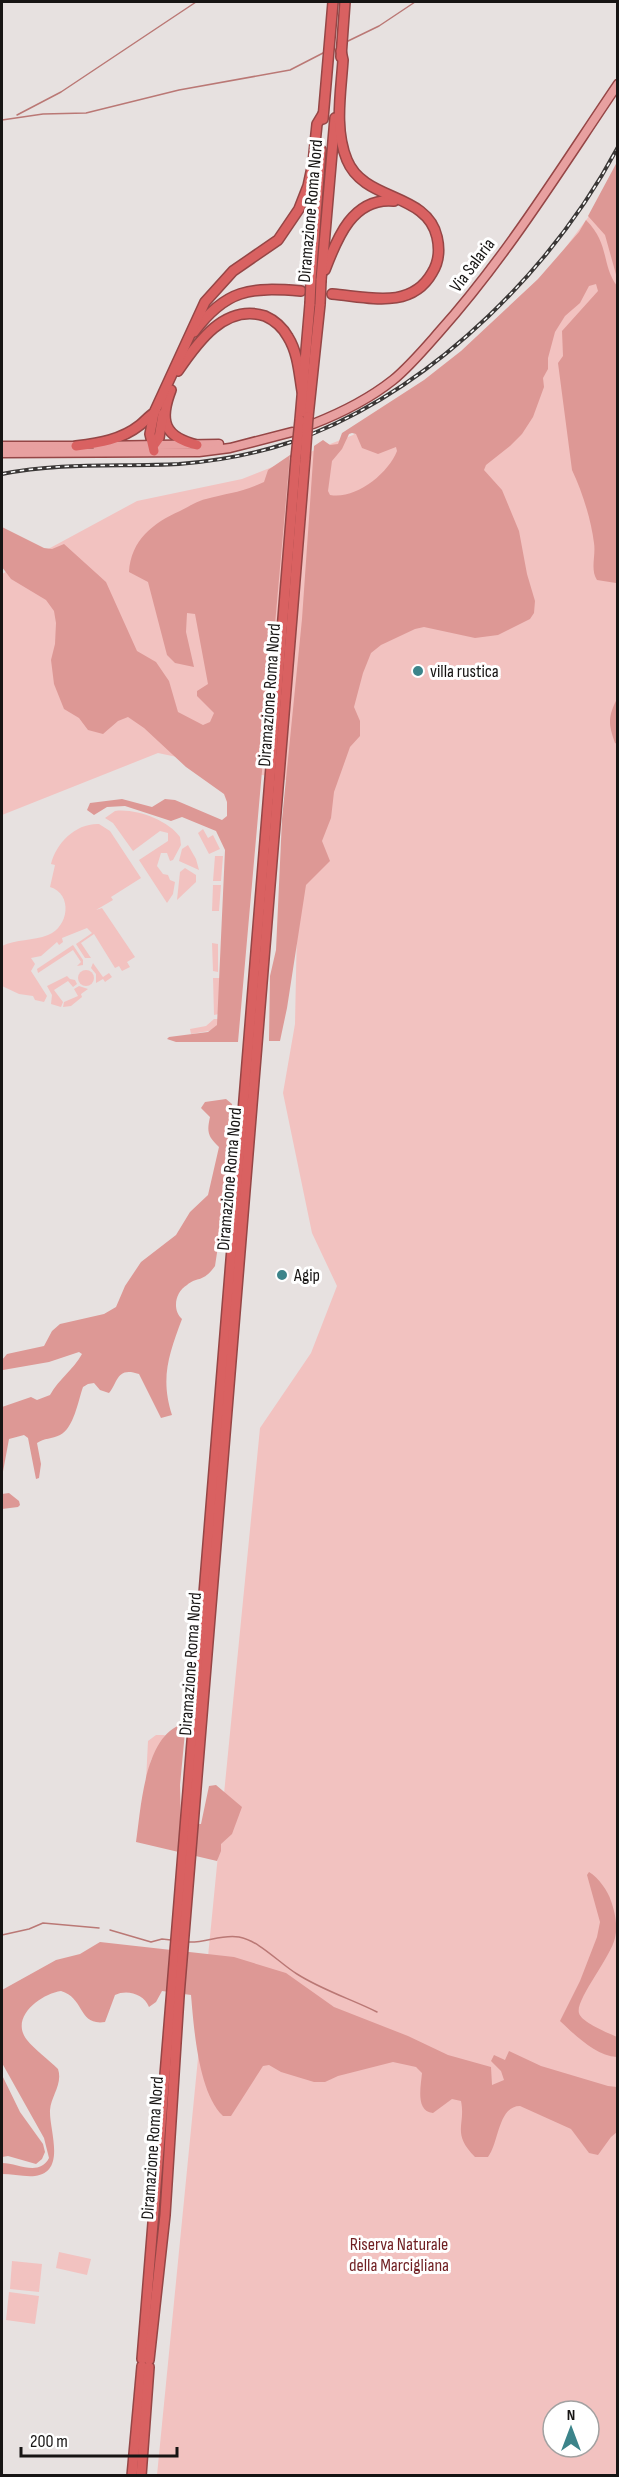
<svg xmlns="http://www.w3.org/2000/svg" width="619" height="2477" viewBox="0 0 619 2477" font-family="'Sofia Sans Condensed',sans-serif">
  <rect width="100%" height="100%" fill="#e7e1e0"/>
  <g fill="#f2c2c0" fill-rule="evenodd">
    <path d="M617 179V2475H157L260 1428 311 1353 337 1286 312 1233 283 1093 295 1024 300 783 158 753 2 815V574L137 501 242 479 353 435 459 362 541 280ZM553 2411H589V2447H553Z"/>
    <path d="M115 811C135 808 168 820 180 837L181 845 173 860 170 861 167 853H161L157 866 163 874 168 875 170 880 175 882 173 894 167 903 139 860 168 841V833L160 831 133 851 113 823 105 818Z"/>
    <path d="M99 824 110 831 141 878 111 897 113 900 96 910 102 908 135 957 127 962 130 967 122 971 119 966 115 968 94 934 81 943 91 958H85L76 944 92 933 87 928 62 938 63 942 59 945 57 942 41 956 31 958 35 964 31 971 47 996 44 1002 35 1000 33 996 19 994 2 986V946C16 939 33 941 48 935 69 927 73 894 50 887L55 865 51 864C56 843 76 823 99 824Z"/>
    <path d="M203 829 208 838 213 835 220 849 209 854 198 833Z"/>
    <path d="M188 845 196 859 199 870 179 861 182 849Z"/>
    <path d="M215 856H223L221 881H213Z"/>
    <path d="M185 868 196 875V882L177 900 180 872Z"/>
    <path d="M213 885H221L219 911H212Z"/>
    <path d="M212 943 218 944V972L213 971Z"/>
    <path d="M73 945 83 960V965L77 966 81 962 73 950 38 973 37 969Z"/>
    <path d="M93 963 103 977 109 973 112 977 105 982 103 979 96 983V974L91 968Z"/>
    <circle cx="86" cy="978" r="8"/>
    <path d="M67 976 70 979 75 980 77 984 73 987 68 981 54 990 63 1002 61 1007 51 1004 52 995 47 986Z"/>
    <path d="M213 978H220L219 1014 214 1015Z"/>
    <path d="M79 986 88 989 81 994 82 997 71 1006 63 1007 64 1002 78 996 74 989Z"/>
    <path d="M214 1019H222L221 1025 209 1031 191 1034 190 1029 206 1026Z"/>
    <path d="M156 1735H165L151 1760 146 1781 148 1741Z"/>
    <path d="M59 2252 91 2259 87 2275 56 2268Z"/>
    <path d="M12 2261 42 2264 39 2292 10 2289Z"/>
    <path d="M9 2292 39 2296 35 2324 6 2320Z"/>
  </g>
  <g fill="#dd9895" fill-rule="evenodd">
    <path d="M617 162V278L605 235 588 216Z"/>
    <path d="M586 220C610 244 601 264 617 286V590L616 583 597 580C590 569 596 556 594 543 591 519 582 491 572 470L558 363 563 356 562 331 598 291 596 284 589 286 580 303 565 316 555 332 548 358V369L543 378 544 387 533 417 522 434 510 446 486 465 484 470 502 490 519 531 527 574 535 601 534 613 530 619 498 635 475 638 424 627 415 629 381 645 371 653 363 673 354 707 360 721V736L350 747 334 792 331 818 322 841 330 861 306 885 287 1008 280 1041H269L270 976 276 950 282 819 302 619 314 446 323 440 330 445 338 444 342 433 424 380 461 351 538 279 579 232ZM352 433 356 434 362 448 378 454 396 447 397 451C388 474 355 500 330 495L328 491 332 461 342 449 349 434Z"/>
    <path d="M290 455 238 1042H176L167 1039 169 1037 208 1032 217 1025 225 850 216 831 182 817 171 821 125 806 107 807 94 815 87 810 90 803 122 799 152 807 165 799 175 800 222 820 227 816V802L224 794 186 767 144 728 128 717 118 721 103 734 88 730 79 718 64 709 54 684 51 660 55 644 56 623 54 611 46 600 11 579 2 567V527L44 548 52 549 64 544 106 582 137 651 156 662 169 681 178 712 203 725 210 722 214 713 197 696V691L208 684 195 614 187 613 186 632 194 667 175 663 167 655 148 582 129 572C131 540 153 523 180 511 188 507 197 501 206 499 228 493 241 493 264 482L268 470Z"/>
    <path d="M617 699V744L615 743C608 724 608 716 617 699Z"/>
    <path d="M226 1099 232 1104 234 1140 215 1266C203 1283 198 1276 187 1285 175 1292 172 1310 182 1319 169 1354 160 1378 172 1415L161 1418 139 1374C116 1366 118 1383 109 1393L100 1390 94 1383 88 1384 83 1387C78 1401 74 1428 60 1435 52 1439 44 1438 37 1443L41 1464 39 1478 36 1479 28 1438 24 1435 9 1439 2 1477V1407L31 1397 37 1400 50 1395C59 1379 73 1370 82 1354L79 1352 49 1362 3 1370 2 1360 7 1354 44 1346 52 1331 60 1324 104 1314 116 1307 125 1286 141 1262 176 1235 190 1212 208 1195 219 1147C207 1136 207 1131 210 1117L201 1108 205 1102Z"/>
    <path d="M9 1493 19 1501 20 1505 18 1507 2 1509V1494Z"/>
    <path d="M180 1725 185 1732 180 1785 181 1823 201 1824 209 1786 216 1785 242 1807 232 1834 221 1844V1851L217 1861 136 1842C141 1809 144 1739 180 1725Z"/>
    <path d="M589 1872C598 1877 608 1891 611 1901 615 1912 618 1926 615 1938 611 1957 575 2000 579 2013 581 2022 608 2033 617 2037V2057C596 2056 575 2035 560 2021L580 1981 597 1937 600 1922 587 1875Z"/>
    <path d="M100 1942 234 1957 286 1973 334 2007 408 2036 448 2055 491 2067 492 2085 504 2080 501 2071 491 2061 494 2055 505 2060 509 2051 541 2066 608 2086 617 2087V2132L611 2137 598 2155 589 2153 571 2129 520 2106C498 2106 499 2143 488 2157H475C451 2133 466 2125 461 2101L452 2099 433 2113C415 2111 421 2086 422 2073L416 2067 393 2062 338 2076 325 2082H314L281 2072 269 2065 263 2066 231 2116H223C198 2092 194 2028 191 1995L162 1991 156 2002 149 2007C144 1994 127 1989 115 1995L105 2022C78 2026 85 1998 61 1991 41 1994 9 2017 27 2040 34 2049 49 2060 58 2069 63 2084 51 2096 50 2110 49 2130 67 2172 35 2176 24 2177 12 2174 2 2174V2163C18 2163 39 2177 49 2158L44 2138 2 2063V1990L56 1960 80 1954Z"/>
    <path d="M2 2075 20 2112 43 2144 45 2152 42 2159 36 2164 8 2156 2 2157Z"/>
  </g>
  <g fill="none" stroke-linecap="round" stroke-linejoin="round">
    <g stroke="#ba7875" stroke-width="1.5">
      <path d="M346 42 379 26 415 2"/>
      <path d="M17 115 61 92 196 2"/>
      <path d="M2 120 43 114 86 113 179 90 290 70 325 52"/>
      <path d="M110 1930 151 1942 162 1939 171 1940"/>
      <path d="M2 1935 29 1929 43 1923 99 1928"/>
      <path d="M188 1942C206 1943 221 1934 239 1937 260 1941 279 1963 297 1974 322 1990 351 1999 377 2012"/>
    </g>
    <defs>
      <g id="primary">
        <path d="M313 424C341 413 369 399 393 380 410 366 425 348 440 331 507 256 561 168 618 84"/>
        <path d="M2 446H81"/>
        <path d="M97 446 219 444"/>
        <path d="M2 453 199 452 230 448 292 432"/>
      </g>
      <g id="motorway">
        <path d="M341 57 345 2"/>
        <path d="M323 119 333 2"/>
        <path d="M325 270C337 238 353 197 394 201"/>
        <path d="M311 280 321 150"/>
        <path d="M321 280 335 118"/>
        <path d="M332 294C368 297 411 310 432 273 439 262 440 250 437 237 427 192 364 202 347 160 334 129 341 92 343 60L341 51"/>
        <path d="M194 332C226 289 250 287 301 291"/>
        <path d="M178 371C197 343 225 303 265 316 274 320 283 328 288 337 298 353 299 373 302 391"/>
        <path d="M171 390C159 421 164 437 197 445"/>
        <path d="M308 417 320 304"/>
        <path d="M300 420 310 304"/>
        <path d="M154 445 159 438 163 414"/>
        <path d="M76 446C99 443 121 440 140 425 145 421 149 416 154 413L205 302 233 271 278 240 299 209 308 186 313 163 317 124 323 114"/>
        <path d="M154 451 150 434 154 413"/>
        <path d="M142 2359 296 458"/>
        <path d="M149 2360 165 2215 179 1996 305 458"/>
        <path d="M132 2476 142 2366"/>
        <path d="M141 2476 149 2367"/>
      </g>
    </defs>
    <use href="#primary" stroke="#954646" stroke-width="11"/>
    <use href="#motorway" stroke="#954646" stroke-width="12"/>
    <use href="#primary" stroke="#e8a0a0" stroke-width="8"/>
    <use href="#motorway" stroke="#d96161" stroke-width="9"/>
    <defs>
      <g id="rail">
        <path d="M312 434C439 382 554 267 618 147"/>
        <path d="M2 474C60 462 120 467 179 464 218 461 255 454 291 442"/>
      </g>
    </defs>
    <use href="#rail" stroke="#3a3736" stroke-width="4"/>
    <use href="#rail" stroke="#fff" stroke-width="1.5" stroke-dasharray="4.5" stroke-linecap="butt"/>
    <defs>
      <g id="motorway-bridge">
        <path d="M310 304 311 280"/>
        <path d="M320 304 321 280"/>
        <path d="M296 458 300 420"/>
        <path d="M305 458 308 417"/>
      </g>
    </defs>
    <use href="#motorway-bridge" stroke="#954646" stroke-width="12" stroke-linecap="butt"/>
    <use href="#motorway-bridge" stroke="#d96161" stroke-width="9"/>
  </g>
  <g fill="#3c848a" stroke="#fff" stroke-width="2">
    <circle cx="418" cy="671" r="6"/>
    <circle cx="282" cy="1275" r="6"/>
  </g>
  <g text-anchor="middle" stroke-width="6" stroke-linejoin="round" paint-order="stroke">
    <g font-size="18" fill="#171514" stroke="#fff">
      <text transform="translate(310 211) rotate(-85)" y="6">Diramazione Roma Nord</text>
      <text transform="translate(472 265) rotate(-53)" y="6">Via Salaria</text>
      <text transform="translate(269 695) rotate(-86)" y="6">Diramazione Roma Nord</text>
      <text transform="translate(229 1179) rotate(-85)" y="6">Diramazione Roma Nord</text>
      <text transform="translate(190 1664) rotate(-86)" y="6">Diramazione Roma Nord</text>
      <text transform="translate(152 2148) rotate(-86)" y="6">Diramazione Roma Nord</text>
    </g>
    <g font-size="18" fill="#171514" stroke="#fff" text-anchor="start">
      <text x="430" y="677">villa rustica</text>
      <text x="294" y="1281">Agip</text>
    </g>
    <g font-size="18" fill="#6f1f22" stroke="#fff">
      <text x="399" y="2250">Riserva Naturale<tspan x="399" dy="21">della Marcigliana</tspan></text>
    </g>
  </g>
  <rect width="619" height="2477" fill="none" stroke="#171514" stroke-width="6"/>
  <g transform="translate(571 2429)"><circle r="28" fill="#ffffff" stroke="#a2a1a1" stroke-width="1.5"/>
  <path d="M0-4.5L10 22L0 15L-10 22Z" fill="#3c848a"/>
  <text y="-9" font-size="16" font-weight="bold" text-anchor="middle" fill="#171514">N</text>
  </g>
  <path d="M21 2447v9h156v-9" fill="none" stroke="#171514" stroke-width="3"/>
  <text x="30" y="2447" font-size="18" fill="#171514" stroke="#ffffff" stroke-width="4.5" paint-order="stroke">200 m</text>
</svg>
